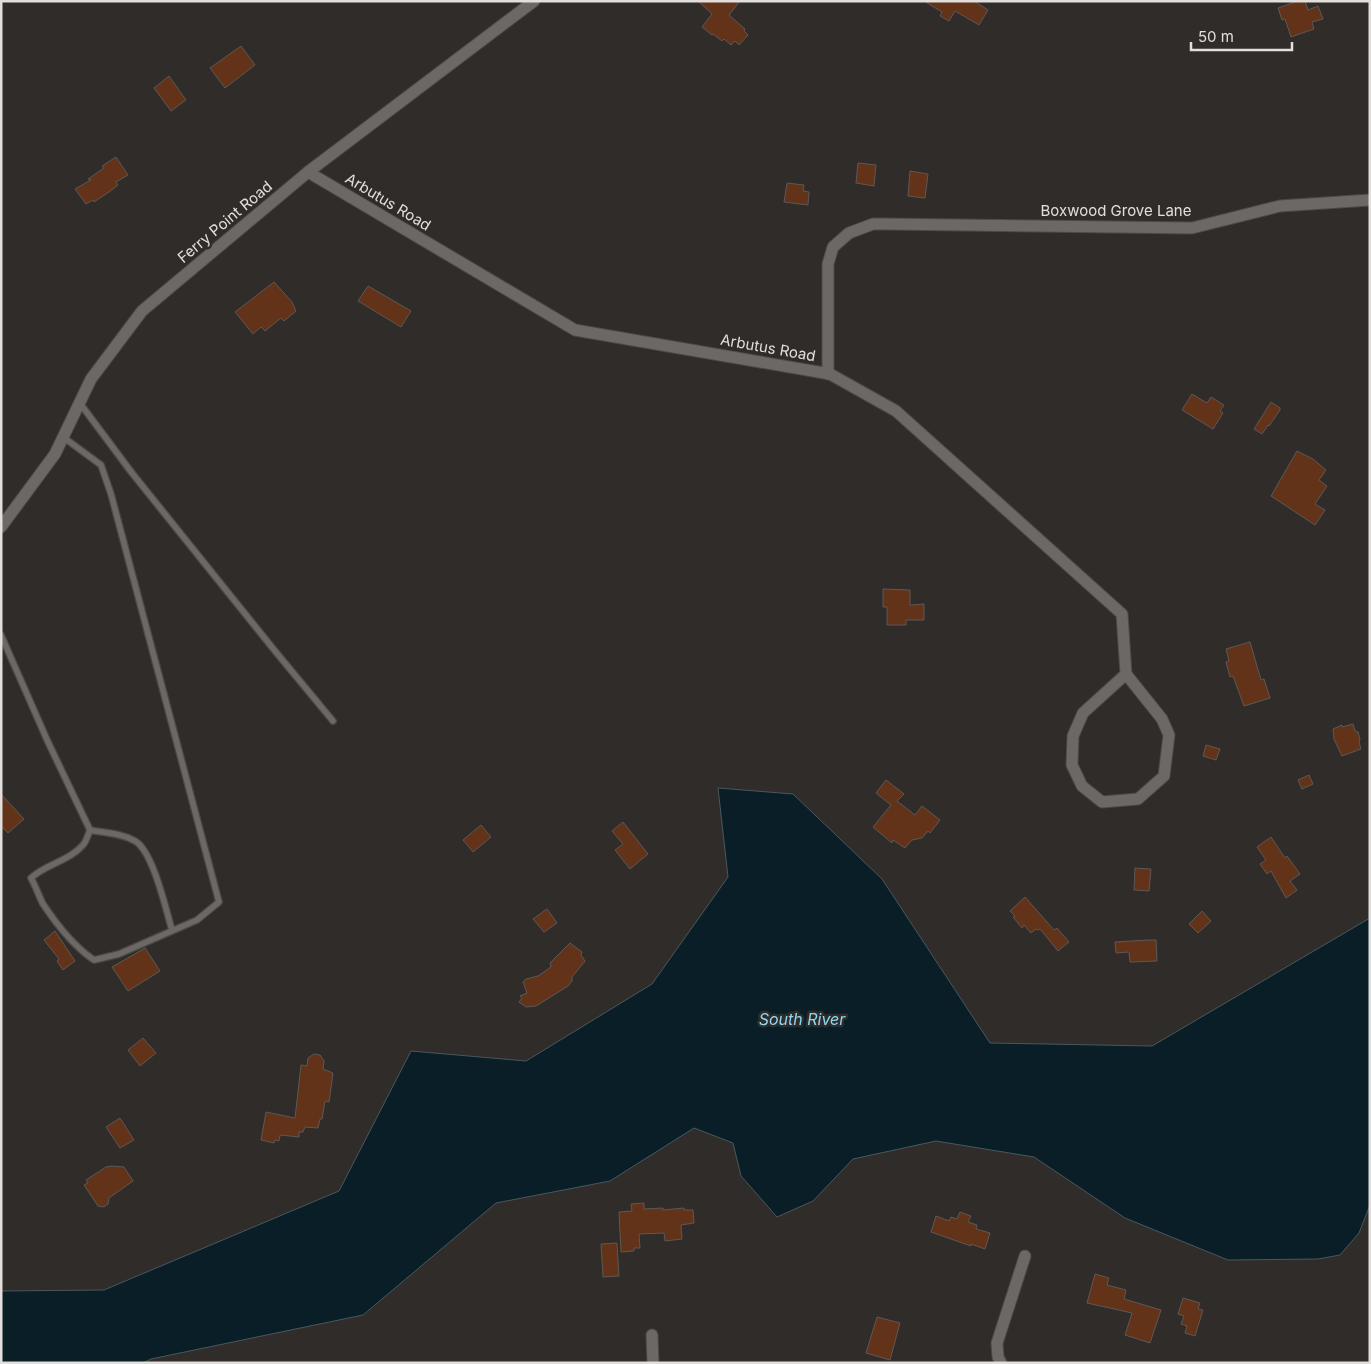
<svg xmlns="http://www.w3.org/2000/svg" width="1371" height="1364" viewBox="0 0 1371 1364" font-family="Inter,sans-serif">
  <rect width="100%" height="100%" fill="#302c2a"/>
  <path fill="#091e26" stroke="#4a585d" d="M718 788 793 794 882 879 990 1043 1152 1046 1370 918V1205L1359 1233 1340 1255 1318 1259 1228 1260 1125 1218 1034 1157 936 1141 853 1159 813 1201 777 1217 741 1176 733 1143 694 1128 610 1181 496 1203 363 1315 151 1359 143 1363H1V1291L104 1290 339 1191 411 1051 526 1061 652 984 728 877Z"/>
  <g fill="#623319" stroke="#5d5856">
    <path d="M698 1H740L729 15 745 29 744 31 748 35 739 45 735 41 731 45 724 39 722 41 713 34 712 35 702 27 712 14Z"/>
    <path d="M924 1H974L988 10 979 25 955 11 949 21 940 16 942 12Z"/>
    <path d="M1298 1H1305L1308 10 1318 6 1323 19 1312 22 1314 29 1291 37 1285 19 1282 20 1278 8Z"/>
    <path d="M241 46 255 65 225 88 210 68Z"/>
    <path d="M169 76 186 100 171 111 154 88Z"/>
    <path d="M116 157 128 175 116 182 118 185 109 192 94 202 93 200 86 204 75 189 91 180 88 179 104 168 102 166Z"/>
    <path d="M858 163 876 165 874 186 856 183Z"/>
    <path d="M910 171 928 174 925 198 908 196Z"/>
    <path d="M787 183 804 185 803 191 809 192 808 205 784 202Z"/>
    <path d="M274 282 292 302 296 311 284 321 281 318 265 331 261 327 253 334 235 312Z"/>
    <path d="M368 286 411 311 401 327 358 301Z"/>
    <path d="M1192 394 1207 403 1211 397 1224 405 1220 411 1223 413 1213 429 1182 410Z"/>
    <path d="M1271 402 1280 408V410L1269 426 1268 425 1262 434 1254 429Z"/>
    <path d="M1297 451 1313 459 1326 470 1319 480 1327 486 1315 504 1325 510 1315 525 1271 496Z"/>
    <path d="M883 589 910 590V605L924 604V620H906V625H887V607H883Z"/>
    <path d="M1250 642 1261 680 1264 679 1270 698 1244 706 1233 676 1230 677 1226 662 1229 661 1226 649Z"/>
    <path d="M1353 724 1355 731 1358 732 1360 739 1359 742 1361 749 1342 756 1334 739 1333 729 1342 725V727Z"/>
    <path d="M1206 745 1220 749 1216 760 1203 756Z"/>
    <path d="M1309 775 1313 784 1302 789 1298 780Z"/>
    <path d="M886 780 904 794 897 801 915 815 922 806 940 820 930 833 928 831 922 838 912 840 905 848 893 840 892 843 873 827 891 805 876 793Z"/>
    <path d="M1 794 24 819 8 833 1 826Z"/>
    <path d="M623 822 648 854 630 869 615 850 623 844 612 831Z"/>
    <path d="M481 825 491 837 473 852 463 840Z"/>
    <path d="M1271 837 1285 858 1287 856 1300 874 1290 881 1297 890 1286 898 1271 871 1267 874 1260 864 1266 860 1257 847Z"/>
    <path d="M1135 868 1151 869 1149 891 1134 890Z"/>
    <path d="M1025 897 1054 930 1057 928 1069 942 1058 951 1040 929 1038 930 1036 929 1031 933 1024 925 1022 928 1013 917 1015 916 1010 911Z"/>
    <path d="M547 909 557 923 544 932 533 919Z"/>
    <path d="M1202 911 1211 921 1198 933 1189 924Z"/>
    <path d="M55 931 75 961 63 970 57 961 59 959 44 940Z"/>
    <path d="M1148 940H1156L1157 961 1130 962 1129 952 1116 953 1115 942Z"/>
    <path d="M570 943 582 952 581 955 585 961 572 977V981L568 986 536 1006 526 1007 519 1002 522 998 520 996 527 993 523 982 526 979 538 976 551 967 550 963Z"/>
    <path d="M145 948 160 971 128 991 112 967Z"/>
    <path d="M143 1038 156 1053 140 1066 128 1050Z"/>
    <path d="M314 1054 320 1055 324 1061 323 1069 333 1073 329 1102 325 1101 322 1119H320L318 1128 305 1127 303 1132H299V1137L280 1135 279 1141 275 1140 274 1143 261 1140 266 1112 295 1118 301 1065 307 1066 308 1058Z"/>
    <path d="M120 1118 134 1140 120 1148 106 1127Z"/>
    <path d="M112 1166 124 1167 133 1181 109 1198 108 1204 104 1207 98 1206 84 1185 88 1183 86 1180 106 1167Z"/>
    <path d="M644 1203V1209L663 1208V1210L684 1208V1210H693L694 1223 681 1225 682 1239 665 1241 664 1233 639 1234 640 1248H634V1251L621 1252 619 1212 632 1211 631 1204Z"/>
    <path d="M960 1212 971 1216 968 1222 977 1225 976 1229 990 1233 985 1249 971 1244V1246L931 1232 936 1216 949 1221 951 1217 957 1219Z"/>
    <path d="M617 1243 619 1276 603 1277 601 1244Z"/>
    <path d="M1095 1274 1109 1278 1107 1285 1126 1290 1124 1299 1161 1310 1150 1343 1125 1335 1132 1313 1087 1303Z"/>
    <path d="M1183 1298 1200 1303 1198 1309 1203 1310 1195 1336 1185 1333 1187 1326 1181 1324 1184 1316 1178 1314Z"/>
    <path d="M877 1317 900 1323 890 1360 866 1353Z"/>
  </g>
  <g fill="none" stroke-linecap="round" stroke-linejoin="round">
    <defs>
      <g id="lane">
        <path d="M79 402 132 473 275 651 333 721"/>
        <path d="M1 635 48 742 90 830C88 835 86 842 83 845 69 861 46 864 31 878 36 887 39 896 43 904 57 925 73 946 94 960L119 954 197 920 219 902 111 494 101 465 63 437"/>
        <path d="M90 830C105 833 121 833 135 841 153 851 166 910 172 930"/>
      </g>
      <g id="street">
        <path d="M308 172 575 330 830 374 896 411 1122 614 1126 674 1162 719 1169 735 1164 776 1138 799 1102 802 1082 786 1072 765 1073 736 1083 713 1126 674"/>
        <path d="M828 374V264L833 247 849 233 873 224H885L1192 228 1280 206 1370 200"/>
        <path d="M1 527 55 454 91 379 142 311 308 172 534 1"/>
        <path d="M652 1335 653 1363"/>
        <path d="M1001 1363 998 1357 997 1343 1025 1256"/>
      </g>
    </defs>
    <use href="#lane" stroke="#4c4947" stroke-width="8"/>
    <use href="#street" stroke="#4c4947" stroke-width="13"/>
    <use href="#lane" stroke="#6c6865" stroke-width="5.5"/>
    <use href="#street" stroke="#6c6865" stroke-width="11"/>
  </g>
  <g text-anchor="middle" stroke-width="5" stroke-linejoin="round" paint-order="stroke">
    <g font-size="15" fill="#e1dedc" stroke="#302c2a">
      <text transform="translate(388 202) rotate(31)" y="5">Arbutus Road</text>
      <text x="1116" y="216">Boxwood Grove Lane</text>
      <text transform="translate(225 222) rotate(-40)" y="5">Ferry Point Road</text>
      <text transform="translate(768 348) rotate(10)" y="5">Arbutus Road</text>
    </g>
    <g font-size="16" font-style="italic" fill="#8bd7f5" stroke="#302c2a">
      <text x="802" y="1025">South River</text>
    </g>
  </g>
  <rect width="1371" height="1364" fill="none" stroke="#e1dedc" stroke-width="5"/>
  <path d="M1191 42v8h101v-8" fill="none" stroke="#e1dedc" stroke-width="2.5"/>
  <text x="1198" y="42" font-size="15" fill="#e1dedc" stroke="#302c2a" stroke-width="4" paint-order="stroke">50 m</text>
</svg>
